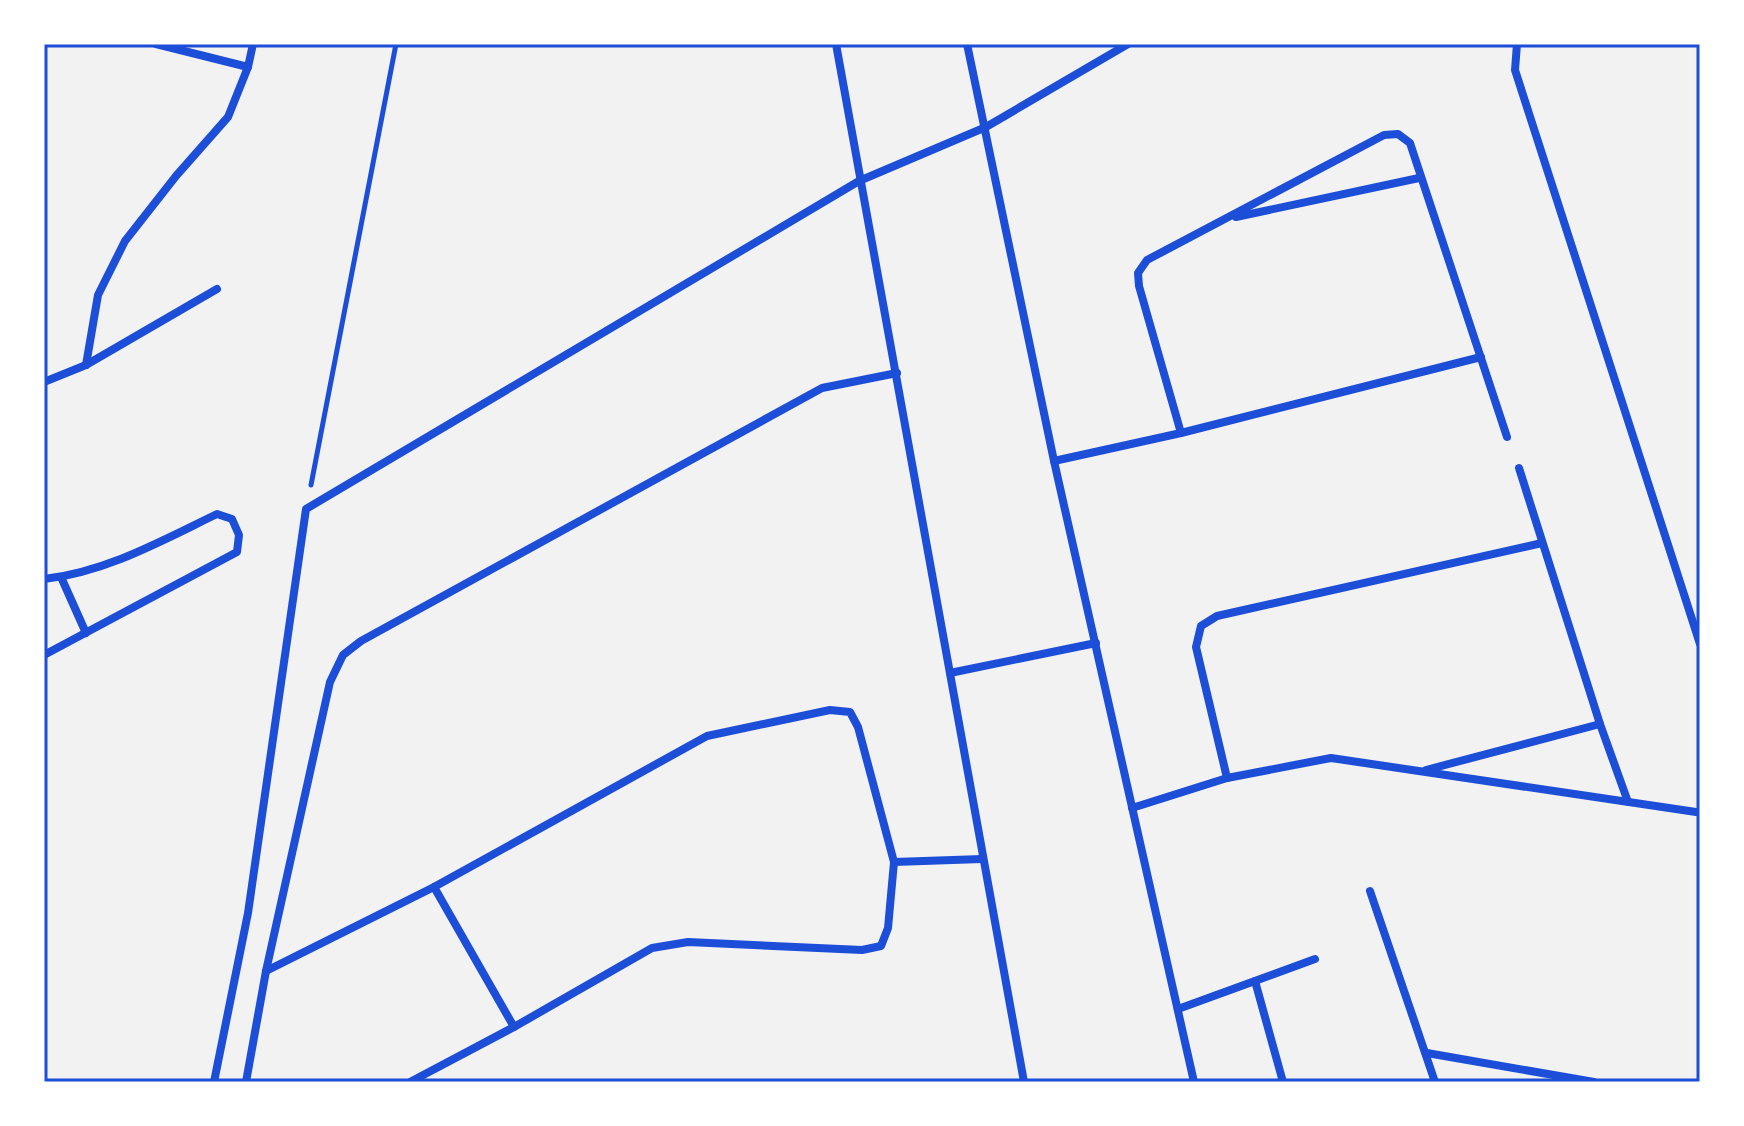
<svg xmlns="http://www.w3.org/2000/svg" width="1744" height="1126" viewBox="0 0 1744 1126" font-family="'Alegreya Sans',sans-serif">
  <rect width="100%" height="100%" fill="#f2f2f2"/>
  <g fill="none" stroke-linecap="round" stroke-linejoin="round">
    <path stroke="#1d4ed8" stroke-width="5" d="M311 485 396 44"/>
    <g stroke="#1d4ed8" stroke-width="8">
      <path d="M156 44 248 67"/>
      <path d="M836 44 1024 1082"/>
      <path d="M967 44 1054 461 1194 1082"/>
      <path d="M1517 44 1515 70 1700 644"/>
      <path d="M1236 217 1419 178"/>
      <path d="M86 365 98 295 125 241 176 176 228 117 248 67 253 44"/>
      <path d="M44 382 86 365 217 289"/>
      <path d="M1181 433 1139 286 1138 273 1147 260 1384 135 1398 134 1410 143 1507 437"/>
      <path d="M1054 461 1181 433 1481 357"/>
      <path d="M1519 468 1600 724 1628 802"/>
      <path d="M61 577 86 633"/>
      <path d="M44 579C106 572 161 541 217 514L232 519 239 535 237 552 44 655"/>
      <path d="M950 673 1096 643"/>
      <path d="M1426 770 1600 724"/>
      <path d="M1227 778 1196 647 1201 626 1217 616 1542 543"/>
      <path d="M1132 808 1227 778 1331 758 1696 812"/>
      <path d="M894 862 982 859"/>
      <path d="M434 887 514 1027"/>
      <path d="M1370 891 1435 1082"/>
      <path d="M266 971 434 887 707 736 830 710 850 712 858 727 894 862 888 928 881 946 862 950 688 942 652 948 514 1027 410 1082"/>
      <path d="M1255 981 1283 1082"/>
      <path d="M1178 1009 1315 959"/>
      <path d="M1427 1053 1594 1082"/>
      <path d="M214 1082 248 913 306 509 859 181 986 127 1128 44"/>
      <path d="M246 1082 266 971 330 682 343 655 361 641 822 388 897 373"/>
    </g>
  </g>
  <rect width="1744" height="1126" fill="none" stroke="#ffffff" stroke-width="92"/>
  <rect x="46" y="46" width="1652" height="1034" fill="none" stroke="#1d4ed8" stroke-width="3"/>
</svg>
